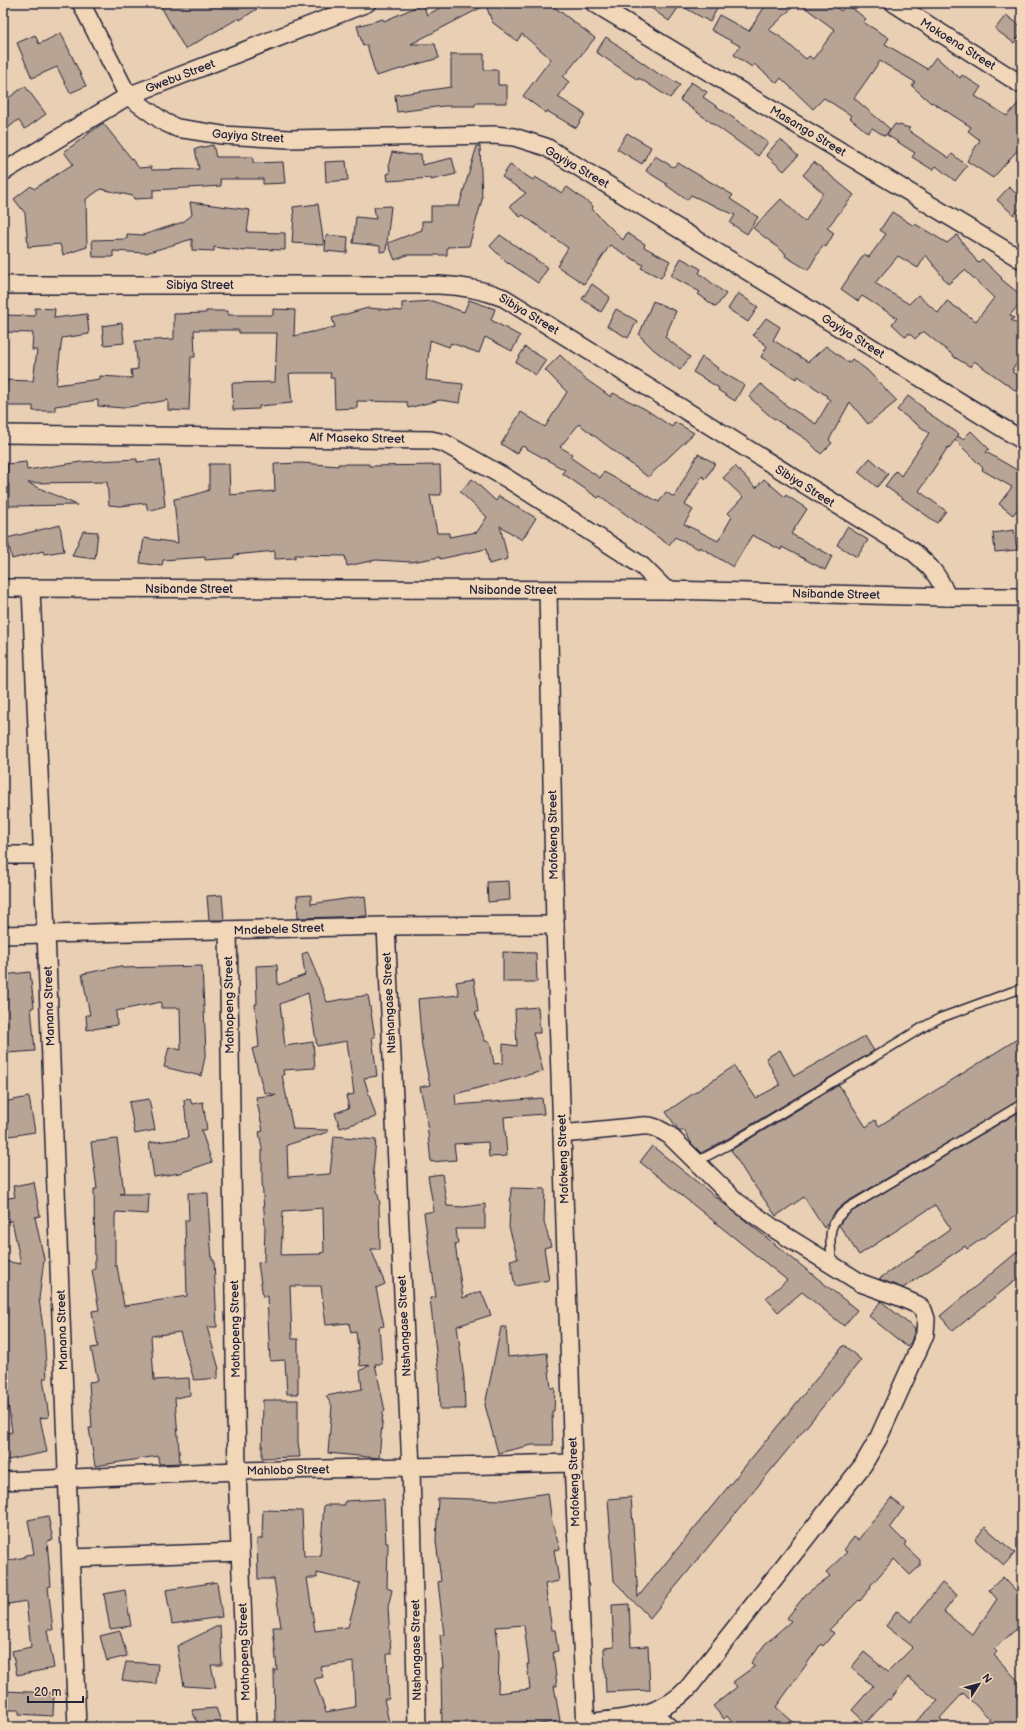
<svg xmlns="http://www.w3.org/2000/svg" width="1025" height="1730" viewBox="0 0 1025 1730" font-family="'Balsamiq Sans',sans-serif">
  <rect width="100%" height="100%" fill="#e9cfb3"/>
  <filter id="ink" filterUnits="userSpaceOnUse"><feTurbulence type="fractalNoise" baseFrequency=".025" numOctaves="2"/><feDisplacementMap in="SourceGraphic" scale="8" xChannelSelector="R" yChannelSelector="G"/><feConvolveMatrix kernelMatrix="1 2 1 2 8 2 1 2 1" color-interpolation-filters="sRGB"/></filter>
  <g filter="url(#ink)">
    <g fill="#b7a495" stroke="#22223b" fill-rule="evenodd">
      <path d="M159 3H266L240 20 239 18 185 49Z"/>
      <path d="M449 3H549L595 38 563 77 569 82 558 97 585 114 576 128 547 111 546 113 523 96 551 59 522 34 517 41 492 22 486 5 411 44H435L439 58 376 76 367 45 363 46 357 26 383 19 384 21 423 4 427 15Z"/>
      <path d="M644 3H720L710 22 680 5 669 21Z"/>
      <path d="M767 3H797L769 30 779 36 806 59 809 56 813 59 835 30 799 3H830L841 11 847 4 866 19 863 22 889 38 885 44 927 69 936 57 960 78 962 75 981 87 975 96 1007 116 1022 99V145L993 178 967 161 980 140 968 131 971 127 932 102 931 103 912 86 915 82 880 61 854 98 890 129 885 136 872 128 868 133 850 118 852 116 824 98 813 109 781 78 777 83 754 64 752 67 734 55 740 46 711 30 719 15 749 31Z"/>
      <path d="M1006 15 1022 27V32L1014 43 995 29Z"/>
      <path d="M61 33 86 86 70 93 57 67 32 78 17 43 35 35 39 44Z"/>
      <path d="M606 37 663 77 664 75 680 85 670 98 639 78 638 80 596 52Z"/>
      <path d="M451 54H484V70H498V85H507V103H475V106H444L397 112 395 95 451 87Z"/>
      <path d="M691 82 707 92 703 97 768 142 758 156 680 100Z"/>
      <path d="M25 86 46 114 25 129 18 120 3 132V102Z"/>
      <path d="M103 123 139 168 151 167 152 170 199 169 195 149 213 145 216 157H253V163L283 162 285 183 263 184V179H220L221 186 153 190V198L134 199 133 196 101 189 86 199 87 247 63 255 60 244 28 247 25 213 14 199 31 186 34 189 73 164 64 152Z"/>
      <path d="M895 124 910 128 908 130 949 158 952 154 967 166 955 181 936 166 933 170 912 157 915 153 887 135Z"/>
      <path d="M627 133 651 147 642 164 617 149Z"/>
      <path d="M780 139 798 156 784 171 766 155Z"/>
      <path d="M477 146H480L482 200 469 246 447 247V255H407L395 260 388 243 422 230V221H431V206H459Z"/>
      <path d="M392 152 410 155 421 154 422 165 452 158 456 174 431 180V178L388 181 387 174 390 173 389 163Z"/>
      <path d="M655 156 673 167 678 163 733 195 730 199 758 217 747 234 730 223 735 215 691 195 687 200 666 185 667 184 646 171Z"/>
      <path d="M346 161 348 180 326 182 325 162Z"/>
      <path d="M814 162 854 195 827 228 834 233 826 247 823 245 808 270 785 256 786 254 753 228 781 199 805 222 823 193 803 175Z"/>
      <path d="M510 165 533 180 535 177 562 193 567 187 593 206 592 209 623 240 627 233 645 244 644 247 670 261 661 278 641 268 643 265 610 245 584 284 557 266 568 248 523 215 520 217 510 206 526 193 502 177Z"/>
      <path d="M1009 187 1022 199V206L1014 215 997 200Z"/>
      <path d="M190 202 250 210 247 232 285 233V250L245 249V251L214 247V251L192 250V239L146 253 113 251V257H93L92 240 127 239V234L143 235 183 222 192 215Z"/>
      <path d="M318 204 324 245 292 243 294 217 293 207Z"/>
      <path d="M391 206 386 251 380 252V246L353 243 356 217 376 219 374 207Z"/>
      <path d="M892 212 914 226 915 224 947 243 957 235 978 263 982 259 1002 278 1001 279 1022 296V301L1010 315 1014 318 1011 320 1022 327V358L1012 369 1014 370 1012 372 1022 378V395L974 361 971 367 954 357V356L923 331 915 339 909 333 906 337 892 324 897 318 862 296 858 301 841 289 864 254 869 257 886 234 880 230ZM926 255 948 284 965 270 994 298 976 321 947 301 938 313 918 295 909 304 875 283 898 256 918 268Z"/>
      <path d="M326 235 348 237 347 253 325 251Z"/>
      <path d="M500 235 548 268 538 283 509 263 508 264 490 246Z"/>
      <path d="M681 258 701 269 699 273 726 294 716 307 698 294 700 292 671 276Z"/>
      <path d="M592 284 610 297 601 312 582 299Z"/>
      <path d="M738 293 758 307 748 322 728 309Z"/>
      <path d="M469 300 495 309 491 320 520 336 512 351 485 337 479 353 451 343 449 347 430 340 426 380 463 384 460 403 440 400 408 408 407 402 357 401V408L335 409 334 378H330L331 373H292L289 374 292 403 259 406V409L233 410 232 383 275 382 277 333H239V330H194L195 357H191L189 411 168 410V400L123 408 98 406V400L55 406V411H33V406H3V380L33 381 37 350H32L33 333 3 332V315L35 316V308L55 309 54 318 87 314 89 334 62 338 56 385 100 379V376L132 378 131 370 138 369 135 341 174 339V314L206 313V311H228V315H273V309L295 310 294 336 335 327 332 318 368 308 402 311V303L432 301 464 312Z"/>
      <path d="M653 301 676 311 665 337 690 357 680 370 653 349 639 335Z"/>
      <path d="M616 309 637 321 628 338 607 326Z"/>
      <path d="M766 318 780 327 773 340 808 362 826 346 849 363 852 359 867 370 897 401 868 424 850 402 829 440 832 443 821 454 806 439 770 416 749 397 761 384 787 406 816 424 830 400 826 397 827 396 798 376 796 379 761 357 767 346 753 335Z"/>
      <path d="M122 323 124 343 104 345 102 326Z"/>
      <path d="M525 347 546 360 536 375 516 362Z"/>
      <path d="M560 355 584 378 611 397 613 393 645 409 672 427 675 422 694 433 648 477 579 424 560 447 572 454 570 457 600 478 604 472 659 502 666 492 674 497 698 454 715 463 706 479 702 476 685 505 693 510 684 524 718 541 732 517 728 513 743 497 723 478 735 466 756 488 764 479 785 497 786 495 807 509 791 534 832 556 825 570 782 547 781 550 752 535 733 567 700 547 699 549 675 537 669 545 600 496 598 498 562 473 565 470 522 446 517 454 501 444 521 412 545 427 567 392 545 370Z"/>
      <path d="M702 357 718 368 717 369 744 385 735 401 718 390 719 388 693 372Z"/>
      <path d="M908 396 925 409 924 410 959 434 956 438 957 436 963 439 971 431 989 449 986 452 1022 473V503L1013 515 999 504 1012 487 982 470 983 468 955 440 949 448 948 447 919 491 946 511 937 523 885 486 896 471 901 476 929 433 897 410Z"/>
      <path d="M870 458 888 474 877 487 858 472Z"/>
      <path d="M137 459V462L160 460 165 506 148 511 146 503 120 506 109 505 107 482 28 483 77 505 9 506V484H3V474L8 473 7 464 26 462 27 470 81 462Z"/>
      <path d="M302 463 338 466V464H369V466L440 465 441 495H430L437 533H449V537L477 532 487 517 460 492 472 479 496 501 499 496 536 518 522 540 500 526 508 559 489 564 486 549 440 559V557L411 562 376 560 347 566 345 556 295 555V558L275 559V551L234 555V558L205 560V557L163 560 162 566 140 563 144 538 178 543 174 499 194 495 209 490V464H229L230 495 275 491 274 464Z"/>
      <path d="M60 525 64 551 44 554 43 551 12 559 7 538Z"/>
      <path d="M847 527 868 540 857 557 837 545Z"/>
      <path d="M1014 530 1017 550 995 552 993 533Z"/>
      <path d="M83 531 98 532 95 559 72 556Z"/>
      <path d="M509 881 510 900 488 902 487 882Z"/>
      <path d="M222 895 224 920H209L207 896Z"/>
      <path d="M311 895V904L365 896 367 916 298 918 297 896Z"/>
      <path d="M308 952 327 1002 368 995 375 1037H372L377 1076 364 1078 376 1117 340 1128 335 1113 349 1108 346 1096 354 1094 347 1041 317 1046 308 993 280 1004 285 1046 313 1042 315 1068 283 1070 284 1075H282L293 1129 328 1130V1132L287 1145 288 1177 330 1174 334 1136 376 1140 373 1171 380 1204 379 1205 380 1249H371L385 1284 376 1288 384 1326 379 1327 382 1364H375L385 1411 383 1412 379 1458 328 1453 332 1406 326 1396 362 1389 360 1371 370 1365 360 1366 356 1332 351 1333 349 1323 326 1325 321 1286H290L292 1339H298V1394H287L285 1360 270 1361 267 1296 263 1297 258 1263 264 1262 265 1226 262 1180V1148L259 1132 263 1131 256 1097 276 1095 264 1092 252 1049 259 1047 255 1004H257L256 966 277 965 278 985 305 975 302 954ZM323 1208 324 1252 320 1253 321 1254 281 1255 283 1211Z"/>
      <path d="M503 952 536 953 537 982H503Z"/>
      <path d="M121 966 122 968 202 966 206 1052 201 1076 164 1067 169 1047 181 1050 180 1008H161V1002L116 1011 117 1025 87 1030 86 1015H90L82 974Z"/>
      <path d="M30 972 34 1007 31 1008 35 1051 7 1053 3 1003V975Z"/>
      <path d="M474 979 478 1012H475L485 1041 490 1042 494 1064 503 1063V1044L517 1046 515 1009 538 1007 540 1033H533L543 1071 455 1094 456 1105 542 1098 544 1114 504 1117 507 1156 489 1157 488 1142 454 1144 456 1160 431 1162 426 1115 420 1087 430 1085 422 1047 418 999 459 995 456 982Z"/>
      <path d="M865 1036 874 1051 729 1138 701 1153 692 1144 684 1130 680 1132 679 1131 666 1112 734 1066 756 1098 780 1085 766 1058 780 1050 794 1076Z"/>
      <path d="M1022 1036V1099L845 1203 836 1211 824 1228 804 1197 776 1216 752 1182H751L731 1150 839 1085 866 1127 875 1120 879 1126Z"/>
      <path d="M29 1097 35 1132 3 1137V1102Z"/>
      <path d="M149 1099 155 1130 135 1134 129 1102Z"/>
      <path d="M190 1099 192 1104 203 1102 207 1130H201L212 1162 180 1173 154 1177 149 1143 188 1138 184 1100Z"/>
      <path d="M1022 1110V1211L967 1249 965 1246 903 1288 879 1279 951 1229 935 1205 859 1255 839 1225 844 1218 851 1212Z"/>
      <path d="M117 1139 124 1193 120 1194H149L148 1214 116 1212 115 1216V1266H117L124 1306 187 1296 185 1220H189L188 1193H208L209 1219 212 1260H214L217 1327H207L219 1369 218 1370V1378L194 1380 180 1332 151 1336 154 1380 189 1378 190 1395 175 1398 180 1463 159 1464 158 1456 95 1466 89 1428H92L89 1382 98 1381 91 1348 98 1347 92 1311 99 1310 92 1270 95 1269 94 1189H97L91 1142Z"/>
      <path d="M652 1146 857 1310 844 1326 802 1292 778 1312 766 1298 787 1280 640 1162Z"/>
      <path d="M442 1174 447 1206 464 1207 485 1204V1229H456L458 1244H455L463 1298 481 1291 491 1315 457 1326 464 1379 465 1409H440L439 1369H438L430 1298 436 1297 424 1213 434 1211 428 1176Z"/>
      <path d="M34 1182 40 1216 35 1217 44 1259 39 1299 44 1335 47 1378H43L49 1417 40 1418 47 1452 3 1461V1434L12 1432 5 1382 3 1383V1261L21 1264 12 1221 3 1222V1199L15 1197 13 1186Z"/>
      <path d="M511 1188 545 1189 544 1222 551 1246 544 1248 549 1280 515 1286 510 1260 518 1259 509 1227Z"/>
      <path d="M1022 1248V1275L953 1331 940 1316Z"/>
      <path d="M881 1301 915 1329 911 1342 907 1347 869 1316Z"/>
      <path d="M501 1327H506L508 1357 547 1353 551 1388H555L554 1411H552L553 1445H532L498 1453 485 1405Z"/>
      <path d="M844 1345 861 1360 650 1618 614 1581 608 1499 631 1497 638 1597Z"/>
      <path d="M263 1400H298V1442L300 1457 262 1458Z"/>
      <path d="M548 1493 552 1523 560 1549 554 1550 559 1581 545 1584 552 1630H555L558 1651 553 1652 557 1686H554L560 1721 527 1726V1722L491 1727H442L441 1668H443L440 1635H444L438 1582 441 1581 436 1541 438 1498 502 1500ZM524 1625 529 1664H527L530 1689 498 1693 499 1654 496 1627Z"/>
      <path d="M891 1498 904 1508 890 1527 906 1543 904 1545 920 1560V1566L910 1575 894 1559 870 1586 871 1587 860 1601 859 1600 829 1630 834 1633 823 1646 821 1644 776 1707 799 1727H736L727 1716 724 1719 713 1706 737 1687 733 1682 755 1666 751 1663 765 1644 791 1621 787 1618 806 1594 830 1576 826 1572 847 1552 844 1550 854 1537 858 1540Z"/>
      <path d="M384 1499 386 1543H388L387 1588 392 1590 388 1607 391 1654H387L389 1699H384L390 1727H275L274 1670H277L273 1627H281L274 1579H258L257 1539H262L263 1510 302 1511 304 1556H320L324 1505H345V1501ZM317 1573 360 1583 348 1627 315 1631 307 1578H317ZM353 1662 355 1707 326 1712 314 1679 323 1677 320 1667Z"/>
      <path d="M48 1516 53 1540 47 1541 51 1586 48 1587 53 1630H47L54 1668 17 1675 12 1651 31 1647 26 1601 3 1605V1562L25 1557V1555L34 1554 28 1520Z"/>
      <path d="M985 1527 1015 1553 1004 1565 975 1540Z"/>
      <path d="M1003 1577 1022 1597V1624L994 1649 997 1652 994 1655 1022 1685V1717L1014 1727H984L990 1719 963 1693 940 1718 942 1720 934 1727H910L938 1701 908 1677 890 1700 888 1699 866 1723 852 1710 873 1686 851 1668 864 1652 888 1672 913 1647 886 1626 897 1611 911 1622 942 1583 957 1595 944 1612 973 1635 997 1599 989 1590Z"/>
      <path d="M217 1582 222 1617 172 1624 166 1590Z"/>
      <path d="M125 1590 131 1626 110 1629 104 1594Z"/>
      <path d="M629 1604 631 1647 648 1646 650 1690 606 1692 604 1648 614 1647 612 1605Z"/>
      <path d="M220 1625 222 1665H211L216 1688 184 1686 177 1646Z"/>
      <path d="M120 1631 127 1656 107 1661 100 1636Z"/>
      <path d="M126 1662 158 1664 156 1684 122 1680Z"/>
      <path d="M3 1691 54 1693 53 1716 19 1714V1710H3Z"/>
      <path d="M216 1708 223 1727H199L192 1710Z"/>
    </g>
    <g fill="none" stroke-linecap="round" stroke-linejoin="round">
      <defs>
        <g id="lane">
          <path d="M696 1162 732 1143 925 1026 940 1018 1022 988"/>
          <path d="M832 1265C831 1239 824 1226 848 1208L1022 1104"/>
        </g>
        <g id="street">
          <path d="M81 3 128 96 164 122 177 128 222 135 289 139 494 135 514 137 546 147 1022 440"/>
          <path d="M594 3 1022 260"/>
          <path d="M894 3 1022 85"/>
          <path d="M3 172 128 96 367 3"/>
          <path d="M3 285H439C462 286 482 289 504 298L912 551C930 566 939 575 947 597"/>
          <path d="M3 434 431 440 444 443 508 479 623 553 642 566 666 590"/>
          <path d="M3 588 666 590 947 597H1022"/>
          <path d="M31 589 46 933 77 1727"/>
          <path d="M548 590 555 925 562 1134 573 1463 586 1727"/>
          <path d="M3 855H43"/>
          <path d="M386 926 411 1468 417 1727"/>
          <path d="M228 930 237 1471 247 1727"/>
          <path d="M3 935 386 926 555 925"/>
          <path d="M562 1134 642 1126C653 1125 659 1129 669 1135L737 1202 776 1230 861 1283 897 1296 918 1305 923 1310 926 1319 925 1334 920 1346 878 1439 863 1465 689 1687C661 1718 625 1718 586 1723"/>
          <path d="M3 1481 237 1471 573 1463"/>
          <path d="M71 1558 240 1552"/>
          <path d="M652 1713 669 1727"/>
        </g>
      </defs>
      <use href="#lane" stroke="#22223b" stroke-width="11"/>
      <use href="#street" stroke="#22223b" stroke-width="20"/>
      <use href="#lane" stroke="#f1d6b8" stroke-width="8"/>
      <use href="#street" stroke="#f1d6b8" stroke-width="17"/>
    </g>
  </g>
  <g text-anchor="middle" stroke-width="3" stroke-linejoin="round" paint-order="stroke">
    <g font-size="12" fill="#22223b" stroke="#f1d6b8">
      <text transform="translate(958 44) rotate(32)" y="4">Mokoena Street</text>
      <text transform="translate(180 76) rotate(-21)" y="4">Gwebu Street</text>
      <text transform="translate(808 131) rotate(31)" y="4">Masango Street</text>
      <text transform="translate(248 136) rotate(4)" y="4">Gayiya Street</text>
      <text transform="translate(577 167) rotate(30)" y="4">Gayiya Street</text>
      <text x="200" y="289">Sibiya Street</text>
      <text transform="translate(529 314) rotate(31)" y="4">Sibiya Street</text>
      <text transform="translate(853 336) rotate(32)" y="4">Gayiya Street</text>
      <text transform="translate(357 438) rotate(1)" y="4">Alf Maseko Street</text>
      <text transform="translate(805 486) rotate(32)" y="4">Sibiya Street</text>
      <text x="189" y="593">Nsibande Street</text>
      <text x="513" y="594">Nsibande Street</text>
      <text transform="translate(836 594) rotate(1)" y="4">Nsibande Street</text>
      <text transform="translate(553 835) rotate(-91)" y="4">Mofokeng Street</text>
      <text transform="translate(279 929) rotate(-2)" y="4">Mndebele Street</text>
      <text transform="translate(389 1003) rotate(-93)" y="4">Ntshangase Street</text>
      <text transform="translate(229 1005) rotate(-91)" y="4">Mothopeng Street</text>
      <text transform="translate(49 1006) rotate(-92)" y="4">Manana Street</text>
      <text transform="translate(563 1159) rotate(-92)" y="4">Mofokeng Street</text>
      <text transform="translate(404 1326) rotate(-93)" y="4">Ntshangase Street</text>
      <text transform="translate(235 1329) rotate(-91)" y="4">Mothopeng Street</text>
      <text transform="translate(62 1330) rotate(-92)" y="4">Manana Street</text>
      <text transform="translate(288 1470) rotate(-1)" y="4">Mahlobo Street</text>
      <text transform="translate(574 1482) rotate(-92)" y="4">Mofokeng Street</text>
      <text transform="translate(416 1650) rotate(-91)" y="4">Ntshangase Street</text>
      <text transform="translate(244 1652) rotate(-92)" y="4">Mothopeng Street</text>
    </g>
  </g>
  <rect width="1025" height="1730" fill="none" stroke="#f1d6b8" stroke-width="16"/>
  <rect x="8" y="8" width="1009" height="1714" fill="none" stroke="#22223b" stroke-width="1.5" filter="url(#ink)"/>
  <g transform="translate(979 1684) rotate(54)" stroke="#f1d6b8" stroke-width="3" paint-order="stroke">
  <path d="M0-3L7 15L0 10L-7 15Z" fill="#22223b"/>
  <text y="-6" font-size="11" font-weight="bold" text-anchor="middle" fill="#22223b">N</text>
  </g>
  <path d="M28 1696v6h55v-6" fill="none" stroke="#22223b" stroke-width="2"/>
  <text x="34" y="1696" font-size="12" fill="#22223b" stroke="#f1d6b8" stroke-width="3" paint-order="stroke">20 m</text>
</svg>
